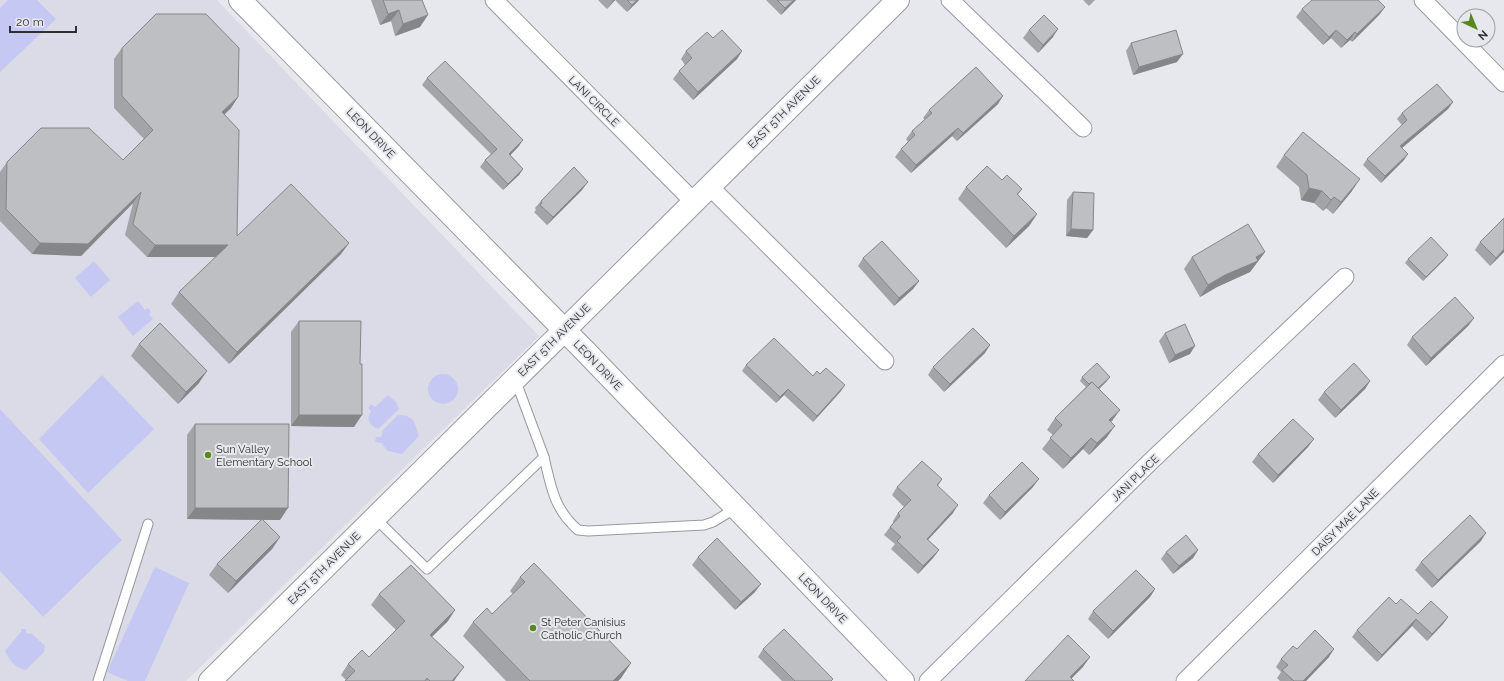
<svg xmlns="http://www.w3.org/2000/svg" width="1504" height="681" viewBox="0 0 1504 681" font-family="Raleway,sans-serif">
  <rect width="100%" height="100%" fill="#e7e8ed"/>
  <path fill="#dadbe7" d="M0 0H217L539 336 186 681H0Z"/>
  <g fill="#c5c8f3">
    <path d="M8 0H37L56 19 0 72V8Z"/>
    <path d="M94 261 110 280 91 297 75 278Z"/>
    <path d="M138 301 145 310 148 308 151 312 149 314 153 319 133 336 118 317Z"/>
    <circle cx="443" cy="389" r="15"/>
    <path d="M102 375 154 429 88 493 39 439Z"/>
    <path d="M388 395 396 402 399 409 378 429C369 425 366 420 371 411L368 408 371 404 375 407Z"/>
    <path d="M0 409 122 540 43 617 0 571Z"/>
    <path d="M398 415C415 416 414 421 419 436L402 454 388 451 381 443 375 442 376 437H381L383 430Z"/>
    <path d="M155 567 189 583 145 681H128L107 672Z"/>
    <path d="M21 629H26V633L32 634 45 646 44 652 26 670C15 668 10 661 5 651L21 632Z"/>
  </g>
  <g fill="none" stroke-linecap="round" stroke-linejoin="round">
    <defs>
      <g id="service">
        <path d="M544 457C551 487 554 509 578 530L588 531 704 525 713 522 736 508"/>
        <path d="M375 518 427 569 544 457 515 379"/>
        <path d="M98 681 148 524"/>
      </g>
      <g id="minor">
        <path d="M494 0 694 202"/>
        <path d="M950 0 1083 128"/>
        <path d="M1423 0 1504 83"/>
        <path d="M709 186 885 361"/>
        <path d="M928 681 1149 463 1345 277"/>
        <path d="M1185 681 1504 364"/>
      </g>
      <g id="tertiary">
        <path d="M240 0 585 351 903 681"/>
        <path d="M210 681 898 0"/>
      </g>
    </defs>
    <use href="#service" stroke="#99999e" stroke-width="11"/>
    <use href="#minor" stroke="#99999e" stroke-width="19"/>
    <use href="#tertiary" stroke="#99999e" stroke-width="24"/>
    <use href="#service" stroke="#fff" stroke-width="9"/>
    <use href="#minor" stroke="#fff" stroke-width="17"/>
    <use href="#tertiary" stroke="#fff" stroke-width="22"/>
  </g>
  <g fill="#a3a4a8">
    <path d="M371 0H422L420 27 395 36 391 21 380 25Z"/>
    <path d="M598 0H639L627 12 615 0 607 9Z"/>
    <path d="M766 0H796L781 15Z"/>
    <path d="M1083 0H1095L1089 6Z"/>
    <path d="M1385 7 1379 15 1352 42 1350 40 1341 48 1331 38 1323 45 1296 17 1302 9Z"/>
    <path d="M1029 30 1053 37 1038 53 1023 38Z"/>
    <path d="M713 38 742 51 737 59 693 100 673 79 679 71 685 65 681 59 686 51Z"/>
    <path d="M1131 43 1177 62 1133 75 1126 51Z"/>
    <path d="M122 48 238 97 231 108 224 114 237 236 349 243 341 254 229 364 171 304 179 292 216 257H147L125 235 133 203 81 256 32 254 0 221V172L7 162 123 160 144 139 114 108V59Z"/>
    <path d="M427 78 519 146 510 155 523 169 519 175 503 190 480 167 485 160 491 154 422 85Z"/>
    <path d="M1453 102 1448 109 1402 148 1404 160 1381 183 1363 165 1367 159 1402 125 1397 119 1402 113Z"/>
    <path d="M998 104 957 141 952 136 911 173 895 157 901 149 908 142 906 139 912 131 925 120 923 118 929 110Z"/>
    <path d="M1284 155 1352 191 1333 214 1326 208 1323 211 1314 203 1301 200 1299 187 1276 167Z"/>
    <path d="M1002 180 1022 189 1018 195 1037 214 1029 226 1006 248 958 199 966 187Z"/>
    <path d="M582 190 547 225 534 212 536 210 535 208 541 201Z"/>
    <path d="M1073 192 1093 230 1087 238 1066 236 1067 200Z"/>
    <path d="M1504 218V252L1490 266 1475 250 1480 242Z"/>
    <path d="M1265 252 1250 272 1217 287 1200 297 1184 269 1192 257Z"/>
    <path d="M863 258 919 281 913 289 894 306 858 266Z"/>
    <path d="M1408 259H1445L1423 281 1405 263Z"/>
    <path d="M1474 318 1468 326 1426 366 1407 345 1412 337Z"/>
    <path d="M299 321 360 364 354 427 291 426V332Z"/>
    <path d="M1165 333 1190 354 1169 363 1159 341Z"/>
    <path d="M139 344 199 383 178 404 131 356Z"/>
    <path d="M985 353 944 392 928 375 933 367Z"/>
    <path d="M746 365 813 376 841 391 813 422 784 395 776 403 742 371Z"/>
    <path d="M1082 377 1107 381 1099 389 1111 422 1107 437 1089 455 1083 449 1063 469 1042 449 1053 435 1047 430 1055 418 1086 387 1080 381Z"/>
    <path d="M1370 381 1365 389 1335 418 1318 400 1324 392Z"/>
    <path d="M195 424 280 520H263L280 537 272 549 228 593 209 575 217 564 261 520 187 519V435Z"/>
    <path d="M1308 447 1273 483 1252 462 1258 454Z"/>
    <path d="M942 479 938 486 953 513 928 540 939 550 933 558 918 574 891 549 895 544 884 535 893 523V521L898 513 904 507 892 495 897 487Z"/>
    <path d="M1033 487 1000 520 983 503 989 495Z"/>
    <path d="M1481 541 1432 588 1415 570 1421 562Z"/>
    <path d="M1198 550 1193 558 1173 574 1161 559 1166 552Z"/>
    <path d="M698 557 755 592 735 610 692 565Z"/>
    <path d="M520 577 631 663 621 678 618 681H506L463 636 473 622 492 614 513 594 510 591Z"/>
    <path d="M1155 589 1150 597 1108 639 1088 619 1093 611Z"/>
    <path d="M379 594 448 621 432 637 456 678 454 681H345L346 680 341 675 348 664 369 657 396 630 371 605Z"/>
    <path d="M1396 604 1418 614 1448 617 1443 624 1427 641 1412 626 1377 662 1352 637 1357 630Z"/>
    <path d="M763 649 833 679 831 681H782L758 657Z"/>
    <path d="M1297 649 1329 657 1306 681H1280L1277 678 1281 672 1276 667 1281 659Z"/>
  </g>
  <g fill="#858688">
    <path d="M613 0H615L607 9 612 2Z"/>
    <path d="M637 0H639L627 12 632 5Z"/>
    <path d="M794 0H796L781 15 785 8Z"/>
    <path d="M1385 7 1379 15 1352 42 1357 34Z"/>
    <path d="M399 10 391 21 380 25 388 14Z"/>
    <path d="M428 15 420 27 395 36 403 24Z"/>
    <path d="M1058 29 1053 37 1038 53 1043 45Z"/>
    <path d="M1336 30 1331 38 1323 45 1329 37Z"/>
    <path d="M1355 32 1350 40 1341 48 1347 40Z"/>
    <path d="M742 51 737 59 693 100 698 92Z"/>
    <path d="M1183 54 1177 62 1133 75 1139 67Z"/>
    <path d="M1003 96 998 104 957 141 963 133Z"/>
    <path d="M238 97 231 108 215 124 222 112Z"/>
    <path d="M1453 102 1448 109 1396 153 1400 146Z"/>
    <path d="M958 128 952 136 911 173 916 165Z"/>
    <path d="M523 140 519 146 505 161 509 154Z"/>
    <path d="M1408 154 1404 160 1381 183 1385 176Z"/>
    <path d="M523 169 519 175 503 190 508 184Z"/>
    <path d="M1360 179 1352 191 1333 214 1341 202Z"/>
    <path d="M588 182 582 190 547 225 553 217Z"/>
    <path d="M1309 188 1322 191 1314 203 1301 200Z"/>
    <path d="M141 192 133 203 81 256 32 254 40 243Z"/>
    <path d="M1334 197 1326 208 1323 211 1331 200Z"/>
    <path d="M1037 214 1029 226 1006 248 1014 236Z"/>
    <path d="M1071 229 1093 230 1087 238 1066 236Z"/>
    <path d="M349 243 341 254 229 364 237 352Z"/>
    <path d="M155 245H228L220 257H147Z"/>
    <path d="M1504 249V252L1490 266 1496 258Z"/>
    <path d="M1265 252 1250 272 1217 287 1200 297 1208 285Z"/>
    <path d="M1448 255 1445 259 1423 281 1426 277Z"/>
    <path d="M919 281 913 289 894 306 899 298Z"/>
    <path d="M1474 318 1468 326 1426 366 1431 358Z"/>
    <path d="M990 345 985 353 944 392 950 384Z"/>
    <path d="M1195 346 1190 354 1169 363 1175 355Z"/>
    <path d="M207 371 199 383 178 404 186 392Z"/>
    <path d="M1110 377 1107 381 1093 395 1096 391Z"/>
    <path d="M1370 381 1365 389 1335 418 1341 410Z"/>
    <path d="M845 385 841 391 813 422 817 416Z"/>
    <path d="M788 389 784 395 776 403 780 397Z"/>
    <path d="M1120 410 1112 421 1101 432 1109 420Z"/>
    <path d="M299 415H362L354 427 291 426Z"/>
    <path d="M1115 426 1107 437 1089 455 1097 443Z"/>
    <path d="M1091 438 1083 449 1063 469 1071 458Z"/>
    <path d="M1314 439 1308 447 1273 483 1278 475Z"/>
    <path d="M1039 479 1033 487 1000 520 1005 512Z"/>
    <path d="M958 505 953 513 921 547 927 539Z"/>
    <path d="M195 508H288L280 520 187 519Z"/>
    <path d="M1486 533 1481 541 1432 588 1438 580Z"/>
    <path d="M280 537 272 549 228 593 236 581Z"/>
    <path d="M939 550 933 558 918 574 923 566Z"/>
    <path d="M1198 550 1193 558 1173 574 1179 566Z"/>
    <path d="M761 584 755 592 735 610 741 602Z"/>
    <path d="M1155 589 1150 597 1108 639 1113 631Z"/>
    <path d="M455 610 448 621 422 646 430 635Z"/>
    <path d="M1448 617 1443 624 1427 641 1432 634Z"/>
    <path d="M1416 619 1412 626 1377 662 1382 655Z"/>
    <path d="M1334 649 1329 657 1306 681H1303Z"/>
    <path d="M1090 657 1083 667 1069 681 1070 677Z"/>
    <path d="M631 663 621 678 618 681H613Z"/>
    <path d="M464 667 456 678 454 681H452Z"/>
  </g>
  <g fill="#bebfc3" stroke="#858688">
    <path d="M383 0H422L428 15 403 24 399 10 388 14Z"/>
    <path d="M627 0H637L632 5Z"/>
    <path d="M777 0H794L785 8Z"/>
    <path d="M1312 0H1378L1385 7 1357 34 1355 32 1347 40 1336 30 1329 37 1302 9Z"/>
    <path d="M156 14H206L239 48 238 97 222 112 239 130 237 236 291 184 349 243 237 352 179 292 228 245H155L133 224 141 192 88 244 40 243 6 209 7 162 41 128H89L123 160 153 130 122 96V48Z"/>
    <path d="M1044 15 1058 29 1043 45 1029 30Z"/>
    <path d="M722 30 742 51 698 92 679 71 692 58 686 51 707 32 713 38Z"/>
    <path d="M1176 30 1183 54 1139 67 1131 43Z"/>
    <path d="M445 61 523 140 509 154 523 169 508 184 485 160 497 149 427 78Z"/>
    <path d="M976 67 1003 96 963 133 958 128 916 165 901 149 915 135 912 131 932 113 929 110Z"/>
    <path d="M1437 84 1453 102 1400 146 1408 154 1385 176 1367 159 1407 120 1402 113Z"/>
    <path d="M1303 132 1360 179 1341 202 1334 197 1331 200 1322 191 1309 188 1307 175 1284 155Z"/>
    <path d="M987 166 1002 180 1007 175 1022 189 1017 194 1037 214 1014 236 966 187Z"/>
    <path d="M574 167 588 182 553 217 540 205 542 203 541 201Z"/>
    <path d="M1073 192 1094 193 1093 230 1071 229Z"/>
    <path d="M1504 218V249L1496 258 1480 242Z"/>
    <path d="M1248 224 1265 252 1256 257 1258 261 1225 275 1208 285 1192 257Z"/>
    <path d="M1431 237 1448 255 1426 277 1408 259Z"/>
    <path d="M882 241 919 281 899 298 863 258Z"/>
    <path d="M1455 297 1474 318 1431 358 1412 337Z"/>
    <path d="M299 321H361L360 364H362V415H299Z"/>
    <path d="M160 323 207 371 186 392 139 344Z"/>
    <path d="M1185 324 1195 346 1175 355 1165 333Z"/>
    <path d="M973 328 990 345 950 384 933 367Z"/>
    <path d="M774 338 813 376 817 371 820 374 826 368 845 385 817 416 788 389 780 397 746 365Z"/>
    <path d="M1097 363 1110 377 1098 388 1092 382 1089 384 1082 377Z"/>
    <path d="M1354 363 1370 381 1341 410 1324 392Z"/>
    <path d="M1092 382 1120 410 1109 420 1115 426 1097 443 1091 438 1071 458 1050 438 1062 425 1055 418Z"/>
    <path d="M1293 419 1314 439 1278 475 1258 454Z"/>
    <path d="M195 424H289L288 508H195Z"/>
    <path d="M922 461 942 479 937 485 958 505 927 539 939 550 923 566 897 541 901 537 890 527 900 516 898 513 911 500 897 487Z"/>
    <path d="M1022 462 1039 479 1005 512 989 495Z"/>
    <path d="M1470 515 1486 533 1438 580 1421 562Z"/>
    <path d="M262 519 280 537 236 581 217 564Z"/>
    <path d="M1186 535 1198 550 1179 566 1166 552Z"/>
    <path d="M717 538 761 584 741 602 698 557Z"/>
    <path d="M534 563 631 663 613 681H530L473 622 487 608 492 614 525 582 520 577Z"/>
    <path d="M411 565 455 610 430 635 464 667 452 681H430L427 678 425 681H345L355 671 348 664 362 650 369 657 405 621 379 594Z"/>
    <path d="M1136 570 1155 589 1113 631 1093 611Z"/>
    <path d="M1389 597 1396 604 1401 599 1418 614 1431 601 1448 617 1432 634 1416 619 1382 655 1357 630Z"/>
    <path d="M784 629 833 679 831 681H795L763 649Z"/>
    <path d="M1315 630 1334 649 1303 681H1294L1282 670 1288 665 1281 659 1293 646 1297 649Z"/>
    <path d="M1068 635 1090 657 1070 677 1074 681H1025Z"/>
  </g>
  <g fill="#57891f" stroke="#e7e8ed" stroke-width="1.5">
    <circle cx="208" cy="455" r="4"/>
    <circle cx="533" cy="628" r="4"/>
  </g>
  <g text-anchor="middle" stroke-width="4" stroke-linejoin="round" paint-order="stroke">
    <g font-size="11" fill="#303032" stroke="#e7e8ed">
      <text transform="translate(594 101) rotate(45)" y="4">LANI CIRCLE</text>
      <text transform="translate(784 112) rotate(-45)" y="4">EAST 5TH AVENUE</text>
      <text transform="translate(371 133) rotate(46)" y="4">LEON DRIVE</text>
      <text transform="translate(554 340) rotate(-45)" y="4">EAST 5TH AVENUE</text>
      <text transform="translate(598 365) rotate(46)" y="4">LEON DRIVE</text>
      <text transform="translate(1135 478) rotate(-44)" y="4">JANI PLACE</text>
      <text transform="translate(1345 522) rotate(-45)" y="4">DAISY MAE LANE</text>
      <text transform="translate(324 568) rotate(-45)" y="4">EAST 5TH AVENUE</text>
      <text transform="translate(823 598) rotate(46)" y="4">LEON DRIVE</text>
    </g>
    <g font-size="11" fill="#303032" stroke="#e7e8ed" text-anchor="start">
      <text x="216" y="453">Sun Valley<tspan x="216" dy="13">Elementary School</tspan></text>
      <text x="541" y="626">St Peter Canisius<tspan x="541" dy="13">Catholic Church</tspan></text>
    </g>
  </g>
  <g transform="translate(1476 28) rotate(136)"><circle r="19" fill="#e7e8ed" stroke="#9e9ea2"/>
  <path d="M0-3L7 15L0 10L-7 15Z" fill="#57891f"/>
  <text y="-6" font-size="11" font-weight="bold" text-anchor="middle" fill="#303032">N</text>
  </g>
  <path d="M10 26v6h66v-6" fill="none" stroke="#303032" stroke-width="2"/>
  <text x="16" y="26" font-size="12" fill="#303032" stroke="#e7e8ed" stroke-width="3" paint-order="stroke">20 m</text>
</svg>
